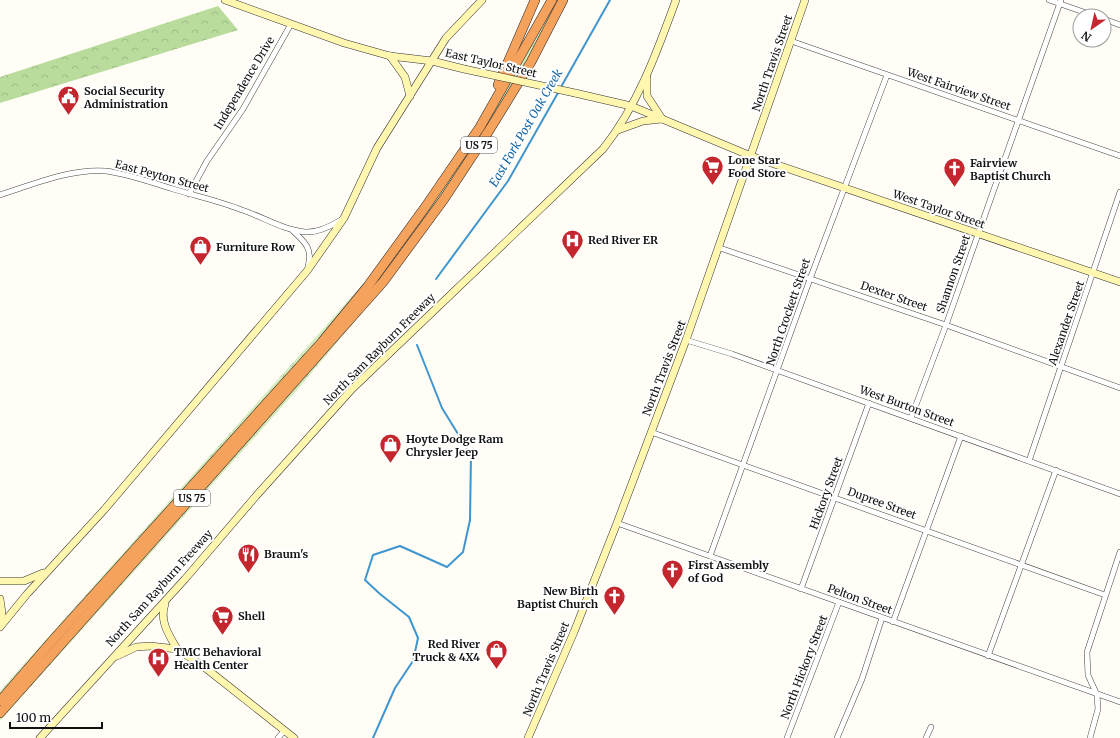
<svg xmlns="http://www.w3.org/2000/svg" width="1120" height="738" viewBox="0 0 1120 738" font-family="Merriweather,serif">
  <defs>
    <pattern id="grass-tufts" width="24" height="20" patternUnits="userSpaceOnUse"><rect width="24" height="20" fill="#d5ebbd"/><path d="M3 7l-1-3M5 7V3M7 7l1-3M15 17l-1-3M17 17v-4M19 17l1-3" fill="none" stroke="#b6c8a1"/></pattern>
    <pattern id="forest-crowns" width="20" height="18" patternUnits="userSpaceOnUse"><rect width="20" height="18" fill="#b9dc9c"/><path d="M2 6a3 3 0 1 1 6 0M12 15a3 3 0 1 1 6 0" fill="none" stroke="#9ebc85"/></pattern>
  </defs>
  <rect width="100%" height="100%" fill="#fffdf5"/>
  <path fill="url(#grass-tufts)" d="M547 1 562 9 510 104 467 173 443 208 388 282 297 390 0 721V691L364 283 402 235 468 138Z"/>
  <path fill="url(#forest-crowns)" d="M218 6 238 30 0 103V77Z"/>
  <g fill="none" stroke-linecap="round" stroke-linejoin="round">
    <g stroke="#3f96cf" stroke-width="2">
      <path d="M561 87 610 0"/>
      <path d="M436 279 508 181 559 91"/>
      <path d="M373 738 395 688 413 661 418 638 409 617 380 594 365 580 373 555 400 546 447 567 463 552 470 520 471 455 442 408 417 345"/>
    </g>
    <defs>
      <g id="street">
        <path d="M1049 0 1095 16"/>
        <path d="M1104 19 1120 25"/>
        <path d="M791 41 1120 156"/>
        <path d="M189 194 207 161 243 109 291 24"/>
        <path d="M0 195C31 185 72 168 106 171 128 174 151 182 173 189 196 196 220 201 242 210 263 217 283 230 305 232 317 233 331 226 341 220"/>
        <path d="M293 231C305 242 313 249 308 266"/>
        <path d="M720 248 946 325 1120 388"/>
        <path d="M686 340 732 354 1120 494"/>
        <path d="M911 418 946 325 1061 0"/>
        <path d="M651 432 1105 595"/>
        <path d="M1029 461 1120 192"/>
        <path d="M617 523 1120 702"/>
        <path d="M710 556 810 279 887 75"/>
        <path d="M801 589 869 403"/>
        <path d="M893 622 961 436"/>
        <path d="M988 656 1056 470"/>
        <path d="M278 738 284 731"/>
        <path d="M787 738 839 602"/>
        <path d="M837 738 862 679 882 618"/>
        <path d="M926 738 931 727"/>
        <path d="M1090 738 1098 709 1097 695 1088 675 1087 652 1120 552"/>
      </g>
      <g id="secondary">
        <path d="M225 0 344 43 390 56 432 61 464 69"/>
        <path d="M390 56 405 77 410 96"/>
        <path d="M575 93 631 106 751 156 1120 282"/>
        <path d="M618 130 643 121 662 119 647 96V78"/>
        <path d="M0 581H24L43 573"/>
        <path d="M0 599 2 613 0 624"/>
        <path d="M165 604C159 621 169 635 177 649"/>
        <path d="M0 627 27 594 104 510 307 271 344 218 377 148 446 38 482 0"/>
        <path d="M117 656 136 647 150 646 177 649 203 666 294 738"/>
        <path d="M40 738 185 579 256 496 352 389 603 149C638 105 657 52 676 0"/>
        <path d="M528 738 574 632 617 523 686 340 805 0"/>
      </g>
      <g id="highway">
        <path d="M498 85 535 0"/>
        <path d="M0 701 53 640 322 342 368 286 426 206 480 127 552 0"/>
        <path d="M0 713 383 282 444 199 490 129 531 62 563 0"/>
      </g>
    </defs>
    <use href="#street" stroke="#444" stroke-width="6"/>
    <use href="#secondary" stroke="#333" stroke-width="8"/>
    <use href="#highway" stroke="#222" stroke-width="10"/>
    <use href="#street" stroke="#fff" stroke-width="5"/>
    <use href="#secondary" stroke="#fff6b0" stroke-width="7"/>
    <use href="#highway" stroke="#f5a25d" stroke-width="9"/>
    <defs>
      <path id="secondary-bridge" d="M464 69 575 93"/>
    </defs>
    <use href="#secondary-bridge" stroke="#333" stroke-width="8" stroke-linecap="butt"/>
    <use href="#secondary-bridge" stroke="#fff6b0" stroke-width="7"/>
  </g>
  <defs>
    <symbol id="civic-pin" viewBox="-11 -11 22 30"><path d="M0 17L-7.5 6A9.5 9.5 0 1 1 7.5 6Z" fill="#c4262e" stroke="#fff"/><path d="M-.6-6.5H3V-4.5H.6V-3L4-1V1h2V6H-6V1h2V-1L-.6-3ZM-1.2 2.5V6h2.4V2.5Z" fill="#fff"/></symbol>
    <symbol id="supermarket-pin" viewBox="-11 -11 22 30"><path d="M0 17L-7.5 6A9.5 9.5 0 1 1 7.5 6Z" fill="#c4262e" stroke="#fff"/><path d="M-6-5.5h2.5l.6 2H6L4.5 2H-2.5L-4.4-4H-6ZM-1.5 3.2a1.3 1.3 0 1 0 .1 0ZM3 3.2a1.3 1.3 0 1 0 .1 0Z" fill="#fff"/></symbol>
    <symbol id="church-pin" viewBox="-11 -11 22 30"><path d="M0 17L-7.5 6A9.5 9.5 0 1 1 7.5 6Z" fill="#c4262e" stroke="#fff"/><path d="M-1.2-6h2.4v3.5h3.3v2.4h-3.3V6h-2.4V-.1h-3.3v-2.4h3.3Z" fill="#fff"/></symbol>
    <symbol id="hospital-pin" viewBox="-11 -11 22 30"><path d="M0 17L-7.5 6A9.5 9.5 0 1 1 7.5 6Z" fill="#c4262e" stroke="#fff"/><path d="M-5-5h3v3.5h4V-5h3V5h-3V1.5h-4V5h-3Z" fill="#fff"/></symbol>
    <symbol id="shop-pin" viewBox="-11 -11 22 30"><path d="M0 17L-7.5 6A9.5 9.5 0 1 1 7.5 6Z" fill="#c4262e" stroke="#fff"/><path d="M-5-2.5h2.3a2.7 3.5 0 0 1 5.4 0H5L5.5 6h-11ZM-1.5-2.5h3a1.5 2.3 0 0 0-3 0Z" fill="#fff"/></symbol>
    <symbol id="restaurant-pin" viewBox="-11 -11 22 30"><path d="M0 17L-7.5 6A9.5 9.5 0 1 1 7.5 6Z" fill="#c4262e" stroke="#fff"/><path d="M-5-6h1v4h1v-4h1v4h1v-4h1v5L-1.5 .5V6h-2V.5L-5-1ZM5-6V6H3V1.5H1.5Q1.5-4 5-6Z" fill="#fff"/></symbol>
  </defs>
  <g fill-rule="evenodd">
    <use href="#civic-pin" x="56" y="84" width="25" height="34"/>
    <use href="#supermarket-pin" x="700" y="154" width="25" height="34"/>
    <use href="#church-pin" x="942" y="156" width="25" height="34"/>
    <use href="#hospital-pin" x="560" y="228" width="25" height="34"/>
    <use href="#shop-pin" x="188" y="234" width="25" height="34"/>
    <use href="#shop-pin" x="378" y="432" width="25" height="34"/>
    <use href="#restaurant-pin" x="236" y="542" width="25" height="34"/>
    <use href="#church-pin" x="660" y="558" width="25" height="34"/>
    <use href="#church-pin" x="602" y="584" width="25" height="34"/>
    <use href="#supermarket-pin" x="210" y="604" width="25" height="34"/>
    <use href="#shop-pin" x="484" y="638" width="25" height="34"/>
    <use href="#hospital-pin" x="146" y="646" width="25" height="34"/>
  </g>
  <g text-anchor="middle" stroke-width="4" stroke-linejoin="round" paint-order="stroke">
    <g fill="#fff" stroke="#585858" stroke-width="1">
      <rect x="461" y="137" width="36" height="16" rx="3"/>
      <rect x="174" y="490" width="36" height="16" rx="3"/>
    </g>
    <g font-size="10" font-weight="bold" fill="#111">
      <text x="479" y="149">US 75</text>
      <text x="192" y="502">US 75</text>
    </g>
    <g font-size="11" fill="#111" stroke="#fff">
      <text transform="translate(491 63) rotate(13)" y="4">East Taylor Street</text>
      <text transform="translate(772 63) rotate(-71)" y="4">North Travis Street</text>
      <text transform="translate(244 83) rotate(-59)" y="4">Independence Drive</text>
      <text transform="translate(959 89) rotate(19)" y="4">West Fairview Street</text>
      <text transform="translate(162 176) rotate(15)" y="4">East Peyton Street</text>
      <text transform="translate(939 209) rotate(19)" y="4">West Taylor Street</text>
      <text transform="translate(953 274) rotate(-71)" y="4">Shannon Street</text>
      <text transform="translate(894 296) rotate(19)" y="4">Dexter Street</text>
      <text transform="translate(788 312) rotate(-71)" y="4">North Crockett Street</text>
      <text transform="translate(1066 323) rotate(-71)" y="4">Alexander Street</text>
      <text transform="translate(379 349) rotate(-45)" y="4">North Sam Rayburn Freeway</text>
      <text transform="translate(664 368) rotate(-69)" y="4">North Travis Street</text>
      <text transform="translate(907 406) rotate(20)" y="4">West Burton Street</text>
      <text transform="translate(826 493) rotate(-70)" y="4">Hickory Street</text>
      <text transform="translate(882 503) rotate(20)" y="4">Dupree Street</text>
      <text transform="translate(159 588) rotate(-48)" y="4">North Sam Rayburn Freeway</text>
      <text transform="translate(860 599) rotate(20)" y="4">Pelton Street</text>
      <text transform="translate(804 667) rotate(-69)" y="4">North Hickory Street</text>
      <text transform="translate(546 669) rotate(-67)" y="4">North Travis Street</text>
    </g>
    <g font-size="11" font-weight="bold" fill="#111" stroke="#fff" text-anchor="start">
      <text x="84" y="95">Social Security<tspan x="84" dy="13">Administration</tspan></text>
      <text x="728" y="164">Lone Star<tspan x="728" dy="13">Food Store</tspan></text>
      <text x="970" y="167">Fairview<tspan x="970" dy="13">Baptist Church</tspan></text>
      <text x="588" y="244">Red River ER</text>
      <text x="216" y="251">Furniture Row</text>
      <text x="406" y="443">Hoyte Dodge Ram<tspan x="406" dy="13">Chrysler Jeep</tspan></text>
      <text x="264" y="558">Braum's</text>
      <text x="688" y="569">First Assembly<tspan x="688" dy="13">of God</tspan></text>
      <text x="598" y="595" text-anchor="end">New Birth<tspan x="598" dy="13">Baptist Church</tspan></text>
      <text x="238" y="620">Shell</text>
      <text x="480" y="648" text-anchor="end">Red River<tspan x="480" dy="13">Truck &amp; 4X4</tspan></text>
      <text x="174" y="656">TMC Behavioral<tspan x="174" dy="13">Health Center</tspan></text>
    </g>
    <g font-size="12" font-style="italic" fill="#1768a6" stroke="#fff">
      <text transform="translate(526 128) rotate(-60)" y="4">East Fork Post Oak Creek</text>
    </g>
  </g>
  <g transform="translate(1092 28) rotate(214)"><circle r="19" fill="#ffffff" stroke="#a0a0a0"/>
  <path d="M0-3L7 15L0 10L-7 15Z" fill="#c4262e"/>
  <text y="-6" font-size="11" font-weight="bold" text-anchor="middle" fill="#111111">N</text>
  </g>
  <path d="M10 722v6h92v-6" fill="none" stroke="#111111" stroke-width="2"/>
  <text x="16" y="722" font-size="12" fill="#111111" stroke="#ffffff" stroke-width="3" paint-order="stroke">100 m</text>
</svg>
